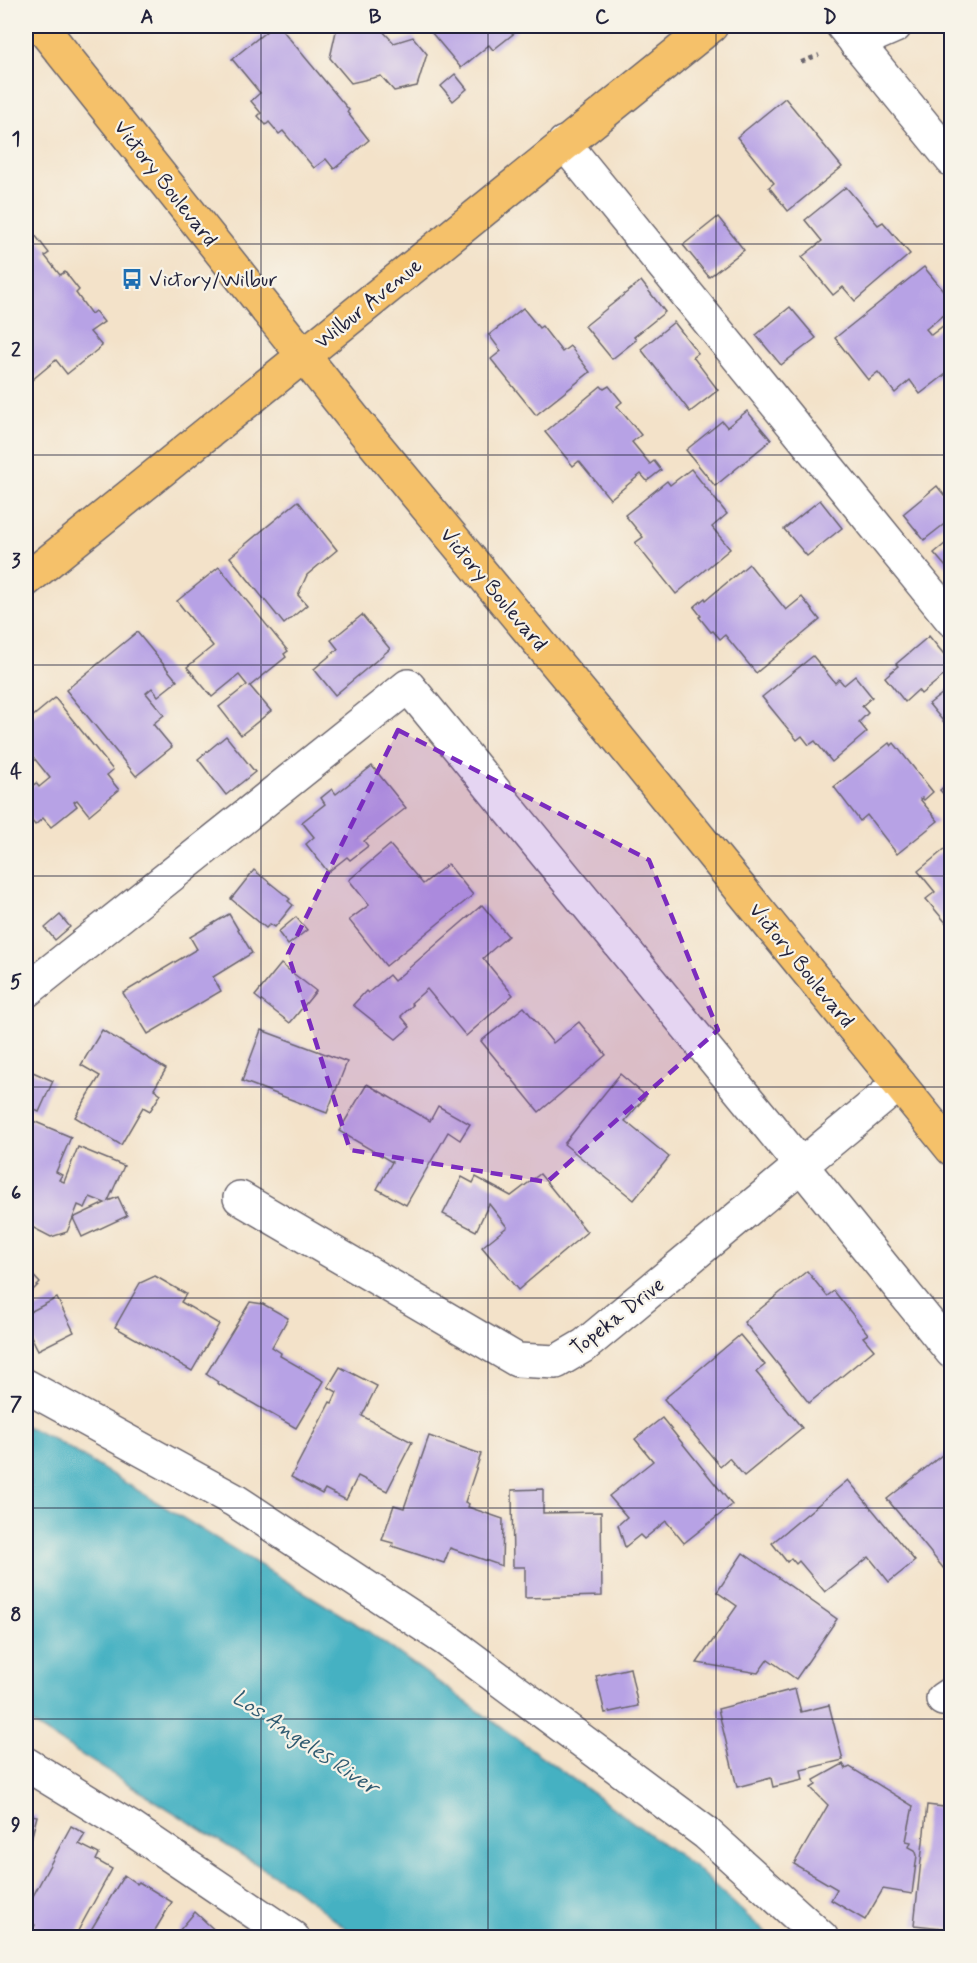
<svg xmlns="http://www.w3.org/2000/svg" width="977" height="1963" viewBox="0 0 977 1963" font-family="Mynerve,sans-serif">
  <rect width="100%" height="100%" fill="#f7f3e8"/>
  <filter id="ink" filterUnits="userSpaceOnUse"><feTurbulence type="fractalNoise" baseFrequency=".0167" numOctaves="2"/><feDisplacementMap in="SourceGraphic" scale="12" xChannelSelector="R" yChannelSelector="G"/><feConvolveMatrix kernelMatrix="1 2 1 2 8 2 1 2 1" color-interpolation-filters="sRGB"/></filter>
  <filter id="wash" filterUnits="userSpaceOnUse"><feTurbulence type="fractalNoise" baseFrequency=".008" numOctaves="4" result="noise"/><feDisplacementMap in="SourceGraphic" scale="24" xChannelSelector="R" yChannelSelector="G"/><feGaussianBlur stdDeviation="1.35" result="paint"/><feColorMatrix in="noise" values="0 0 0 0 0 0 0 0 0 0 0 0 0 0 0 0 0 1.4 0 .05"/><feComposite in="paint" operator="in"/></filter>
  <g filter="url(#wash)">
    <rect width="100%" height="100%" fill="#f3e2c9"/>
    <path fill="#44b1c2" stroke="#336a7e" stroke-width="1.5" d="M26 1426 57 1441 366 1630 695 1867 770 1937H357L293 1887 26 1720Z"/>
    <g id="blocks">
      <g fill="#b7a2e5" fill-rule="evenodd">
        <path d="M273 26H279L349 110 347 112 369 140 334 169 326 159 314 168 283 131 279 134 269 122 266 125 258 116 261 113 251 101 260 93 232 59Z"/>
        <path d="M345 26H385L381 29 394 43 413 37 427 54 417 86 394 91 381 76 351 83 330 58 337 27Z"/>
        <path d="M426 26H514L517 31 493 50 489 45 461 68Z"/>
        <path d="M455 74 467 89 453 101 441 86Z"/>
        <path d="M785 98 842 167 788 211 769 187 774 183 737 137Z"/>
        <path d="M846 187 878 225 883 222 910 254 855 301 843 287 833 295 802 257 822 241 805 220Z"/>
        <path d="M718 217 744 250 709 277 683 245Z"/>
        <path d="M26 231 31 238 35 235 49 253 45 256 60 275 65 272 79 290 76 293 91 314 95 311 104 322 90 332 102 346 67 374 56 360 26 385Z"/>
        <path d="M924 267 952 301V308L926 329 931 335 952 319V373L950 371 920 394 910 380 895 393 878 372 868 380 835 338Z"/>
        <path d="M641 281 665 312 634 337 636 340 612 359 585 326Z"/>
        <path d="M790 307 816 338 781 365 756 335Z"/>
        <path d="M523 308 539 328 542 326 562 352 570 346 590 372 536 415 491 359 501 351 489 335Z"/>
        <path d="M674 322 698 353 693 357 718 390 690 412 641 349Z"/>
        <path d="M601 386 604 389 609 386 622 402 617 406 641 435 632 442 650 464 654 461 661 470 647 481 641 474 610 499 579 461 573 466 545 432Z"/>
        <path d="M747 411 771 440 715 486 686 450 722 421 727 427Z"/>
        <path d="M691 469 727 514 712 527 730 549 676 594 635 543 643 537 625 515 667 481 670 485Z"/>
        <path d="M937 486 952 505V518L924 540 903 514Z"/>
        <path d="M820 500 842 528 807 556 784 529Z"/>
        <path d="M298 501 337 550 307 575 298 595 307 605 284 624 230 557Z"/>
        <path d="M952 538V574L934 553Z"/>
        <path d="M749 564 786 610 802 597 820 620 756 673 725 635 720 639 713 631 711 632 699 617 701 616 694 607 705 598 706 600Z"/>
        <path d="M219 567 288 651 284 654 286 657 250 686 271 711 241 735 219 707 247 685 239 675 212 697 187 667 213 646 177 601Z"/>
        <path d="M362 615 390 649 335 695 314 669 338 649 331 640Z"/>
        <path d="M137 632 177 681 158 696 152 688 146 693 164 715 153 724 172 747 136 776 66 690Z"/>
        <path d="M929 636 952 664V669L921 694 918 690 905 702 885 677 898 666 896 664Z"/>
        <path d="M813 656 835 683 839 679 844 685 855 676 872 697 862 706 868 713 859 722 867 732 832 762 815 741 809 745 802 736 797 740 762 697Z"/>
        <path d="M952 686V732L929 704Z"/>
        <path d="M55 698 113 770 107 775 119 790 89 815 77 800 74 802 77 806 51 827 43 818 35 825 26 814V804L30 800 26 795V791L36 783 39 787 50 778 26 748V722Z"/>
        <path d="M226 736 255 772 226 795 198 759Z"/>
        <path d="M889 743 891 746 894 743 933 792 924 800 922 798 920 799 938 821 897 854 867 815 860 821 834 787Z"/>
        <path d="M372 766 406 808 364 841 368 846 350 860 347 857 328 872 306 844 314 837 302 822 325 804 321 798 332 789 336 794Z"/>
        <path d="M952 780V804L940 790Z"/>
        <path d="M952 843V930L926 899 935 892 918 871Z"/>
        <path d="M390 845 423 884 448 864 473 895 386 966 349 920 369 905 349 880Z"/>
        <path d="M254 870 290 899 288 901 293 905 275 927 270 924 266 928 231 899Z"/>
        <path d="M482 905 508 936 483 958 513 995 466 1036 427 989 411 1003 413 1005 401 1016 410 1027 396 1039 353 1005 366 991 368 993 389 975 394 981Z"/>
        <path d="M229 914 252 953 213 977 221 991 148 1034 123 993 197 949 190 937Z"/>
        <path d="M60 915 70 927 55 940 45 928Z"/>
        <path d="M296 917 307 930 288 945 278 932Z"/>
        <path d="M281 964 316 991 290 1023 255 996Z"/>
        <path d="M524 1007 553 1043 579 1022 606 1055 539 1112 481 1041Z"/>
        <path d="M102 1030 166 1069 154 1089 161 1094 150 1111 143 1107 121 1145 75 1117 100 1076 81 1065Z"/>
        <path d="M261 1030 347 1062 327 1113 242 1081Z"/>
        <path d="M26 1069 53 1081 39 1112 26 1106Z"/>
        <path d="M620 1074 646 1096 625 1121 669 1157 634 1200 564 1144Z"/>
        <path d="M367 1084 430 1121 438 1106 470 1124 460 1140 448 1132 406 1205 377 1189 392 1162 339 1131Z"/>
        <path d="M26 1118 71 1137 56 1172 62 1175 59 1180 64 1182 78 1147 124 1166 108 1201 118 1197 127 1216 82 1237 73 1218 67 1232 51 1237 26 1224ZM90 1197 105 1203 73 1218 78 1205 85 1208Z"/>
        <path d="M540 1174 587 1232 518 1290 482 1247 507 1227 489 1204 476 1231 443 1214 462 1177 473 1183 476 1177 511 1196Z"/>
        <path d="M26 1268 40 1283 26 1297Z"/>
        <path d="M807 1271 827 1296 834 1291 868 1334 863 1337 874 1350 809 1403 744 1322Z"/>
        <path d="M155 1276 186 1294 181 1302 219 1324 192 1371 115 1327 140 1283Z"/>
        <path d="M57 1298 74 1332 38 1350 26 1326V1314Z"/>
        <path d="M250 1302 263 1304 288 1318 272 1347 281 1353 280 1356 324 1381 296 1428 217 1383 218 1382 206 1374Z"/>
        <path d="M740 1335 765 1365 756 1372 802 1428 744 1476 729 1458 720 1466 664 1399Z"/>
        <path d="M340 1367 377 1386 362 1416 412 1442 387 1491 358 1476 346 1500 325 1489 322 1494 291 1477 330 1402 332 1403 337 1392 328 1387Z"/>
        <path d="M662 1418 732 1505 684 1543 666 1521 644 1539 640 1535 625 1547 618 1525 627 1517 609 1496 653 1461 635 1439Z"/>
        <path d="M429 1436 481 1454 465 1502 469 1504 468 1507 503 1519 502 1566 450 1548 444 1563 392 1546 393 1543 382 1540 394 1505 404 1508Z"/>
        <path d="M952 1447V1563L944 1569 887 1499Z"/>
        <path d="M848 1480 915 1561 889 1582 869 1557 825 1592 799 1561 796 1564 791 1558 787 1562 772 1543Z"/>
        <path d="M543 1489V1513L601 1512 602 1596 525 1598V1567H513L512 1490Z"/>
        <path d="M743 1553 837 1619 796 1679 768 1659 758 1673 697 1663 737 1606 717 1592Z"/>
        <path d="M630 1668 638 1706 605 1713 596 1676Z"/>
        <path d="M795 1689 801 1712 829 1705 843 1760 801 1770 803 1780 773 1787 771 1778 737 1787 718 1709Z"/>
        <path d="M843 1764 846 1769 850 1767 913 1806 906 1841 911 1842 909 1847 915 1850 917 1855 912 1894 883 1889 865 1920 831 1900 837 1889 794 1864 828 1805 811 1788 816 1785 814 1780Z"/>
        <path d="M927 1805 952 1808V1929L914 1925Z"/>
        <path d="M26 1814 37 1816 26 1859Z"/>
        <path d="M71 1826 85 1834 79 1844 99 1854 96 1860 112 1869 74 1938H44L32 1931 35 1925 26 1920V1909Z"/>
        <path d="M124 1875 137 1884 139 1882 172 1902 152 1935 153 1936 152 1938H86Z"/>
        <path d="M195 1912 223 1938H173Z"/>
      </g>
    </g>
  </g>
  <g filter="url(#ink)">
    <use href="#blocks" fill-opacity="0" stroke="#6b656d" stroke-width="1.5"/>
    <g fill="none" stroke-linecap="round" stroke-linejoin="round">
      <defs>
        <g id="minor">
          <path d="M843 26 952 160"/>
          <path d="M856 43 895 26"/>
          <path d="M564 143 952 620"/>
          <path d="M26 991 408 686 769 1126 952 1352"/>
          <path d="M240 1198 517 1360 556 1362 585 1345 899 1084"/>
          <path d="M26 1386 234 1500 448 1641 706 1833 822 1938"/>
          <path d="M943 1699 952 1693"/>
          <path d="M26 1764 129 1827 293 1938"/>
        </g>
        <g id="major">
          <path d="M41 26 354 419 600 716 952 1149"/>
          <path d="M26 580 711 26"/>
        </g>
      </defs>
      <use href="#minor" stroke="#6b656d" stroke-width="36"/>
      <use href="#major" stroke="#6b656d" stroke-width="36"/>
      <path stroke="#6b656d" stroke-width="4" stroke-dasharray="4.5 4.5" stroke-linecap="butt" d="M801 62 819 55"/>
      <use href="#minor" stroke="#fff" stroke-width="33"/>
      <use href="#major" stroke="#f5c16b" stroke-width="33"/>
    </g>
  </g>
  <path fill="#7b2cbf" fill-opacity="0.2" stroke="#7b2cbf" stroke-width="4.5" stroke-dasharray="12 8" stroke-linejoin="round" d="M398 730 649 860 718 1030 547 1182 350 1150 288 954Z"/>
  <path fill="none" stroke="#22223b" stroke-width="1.5" stroke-opacity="0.55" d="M261 26V1938M488 26V1938M716 26V1938M26 244H952M26 455H952M26 665H952M26 876H952M26 1087H952M26 1298H952M26 1508H952M26 1719H952"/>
  <defs>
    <symbol id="bus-bare" viewBox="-9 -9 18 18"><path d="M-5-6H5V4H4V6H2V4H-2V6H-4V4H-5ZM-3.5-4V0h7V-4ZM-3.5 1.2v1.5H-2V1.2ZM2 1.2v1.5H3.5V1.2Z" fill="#1f6fb2" stroke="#f7f3e8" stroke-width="2.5" paint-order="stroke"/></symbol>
  </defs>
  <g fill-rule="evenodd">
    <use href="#bus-bare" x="117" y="264" width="30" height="30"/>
  </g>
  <g text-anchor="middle" stroke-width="4.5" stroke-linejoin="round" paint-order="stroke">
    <g font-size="21" fill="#22223b" stroke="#f7f3e8">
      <text transform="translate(166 183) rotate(52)" y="7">Victory Boulevard</text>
      <text transform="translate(368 303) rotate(-39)" y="7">Wilbur Avenue</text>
      <text transform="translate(494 589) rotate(50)" y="7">Victory Boulevard</text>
      <text transform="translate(802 965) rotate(51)" y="7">Victory Boulevard</text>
      <text transform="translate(617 1316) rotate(-38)" y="7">Topeka Drive</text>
    </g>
    <g font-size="21" fill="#22223b" stroke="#f7f3e8" text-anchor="start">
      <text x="149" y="286">Victory/Wilbur</text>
    </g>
    <g font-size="22" font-style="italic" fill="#305b71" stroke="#f7f3e8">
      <text transform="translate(306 1741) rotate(34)" y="8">Los Angeles River</text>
    </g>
  </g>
  <rect width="977" height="1963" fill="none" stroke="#f7f3e8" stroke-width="66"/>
  <rect x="33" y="33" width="911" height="1897" fill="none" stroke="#22223b" stroke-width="2"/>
  <g font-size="20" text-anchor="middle" font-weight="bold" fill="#22223b">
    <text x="147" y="23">A</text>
    <text x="375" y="23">B</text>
    <text x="602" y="23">C</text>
    <text x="830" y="23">D</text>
    <text x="16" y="145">1</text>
    <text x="16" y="356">2</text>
    <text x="16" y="567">3</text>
    <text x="16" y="778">4</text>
    <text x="16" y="988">5</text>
    <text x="16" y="1199">6</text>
    <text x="16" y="1410">7</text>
    <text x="16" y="1621">8</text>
    <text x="16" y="1831">9</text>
  </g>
</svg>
